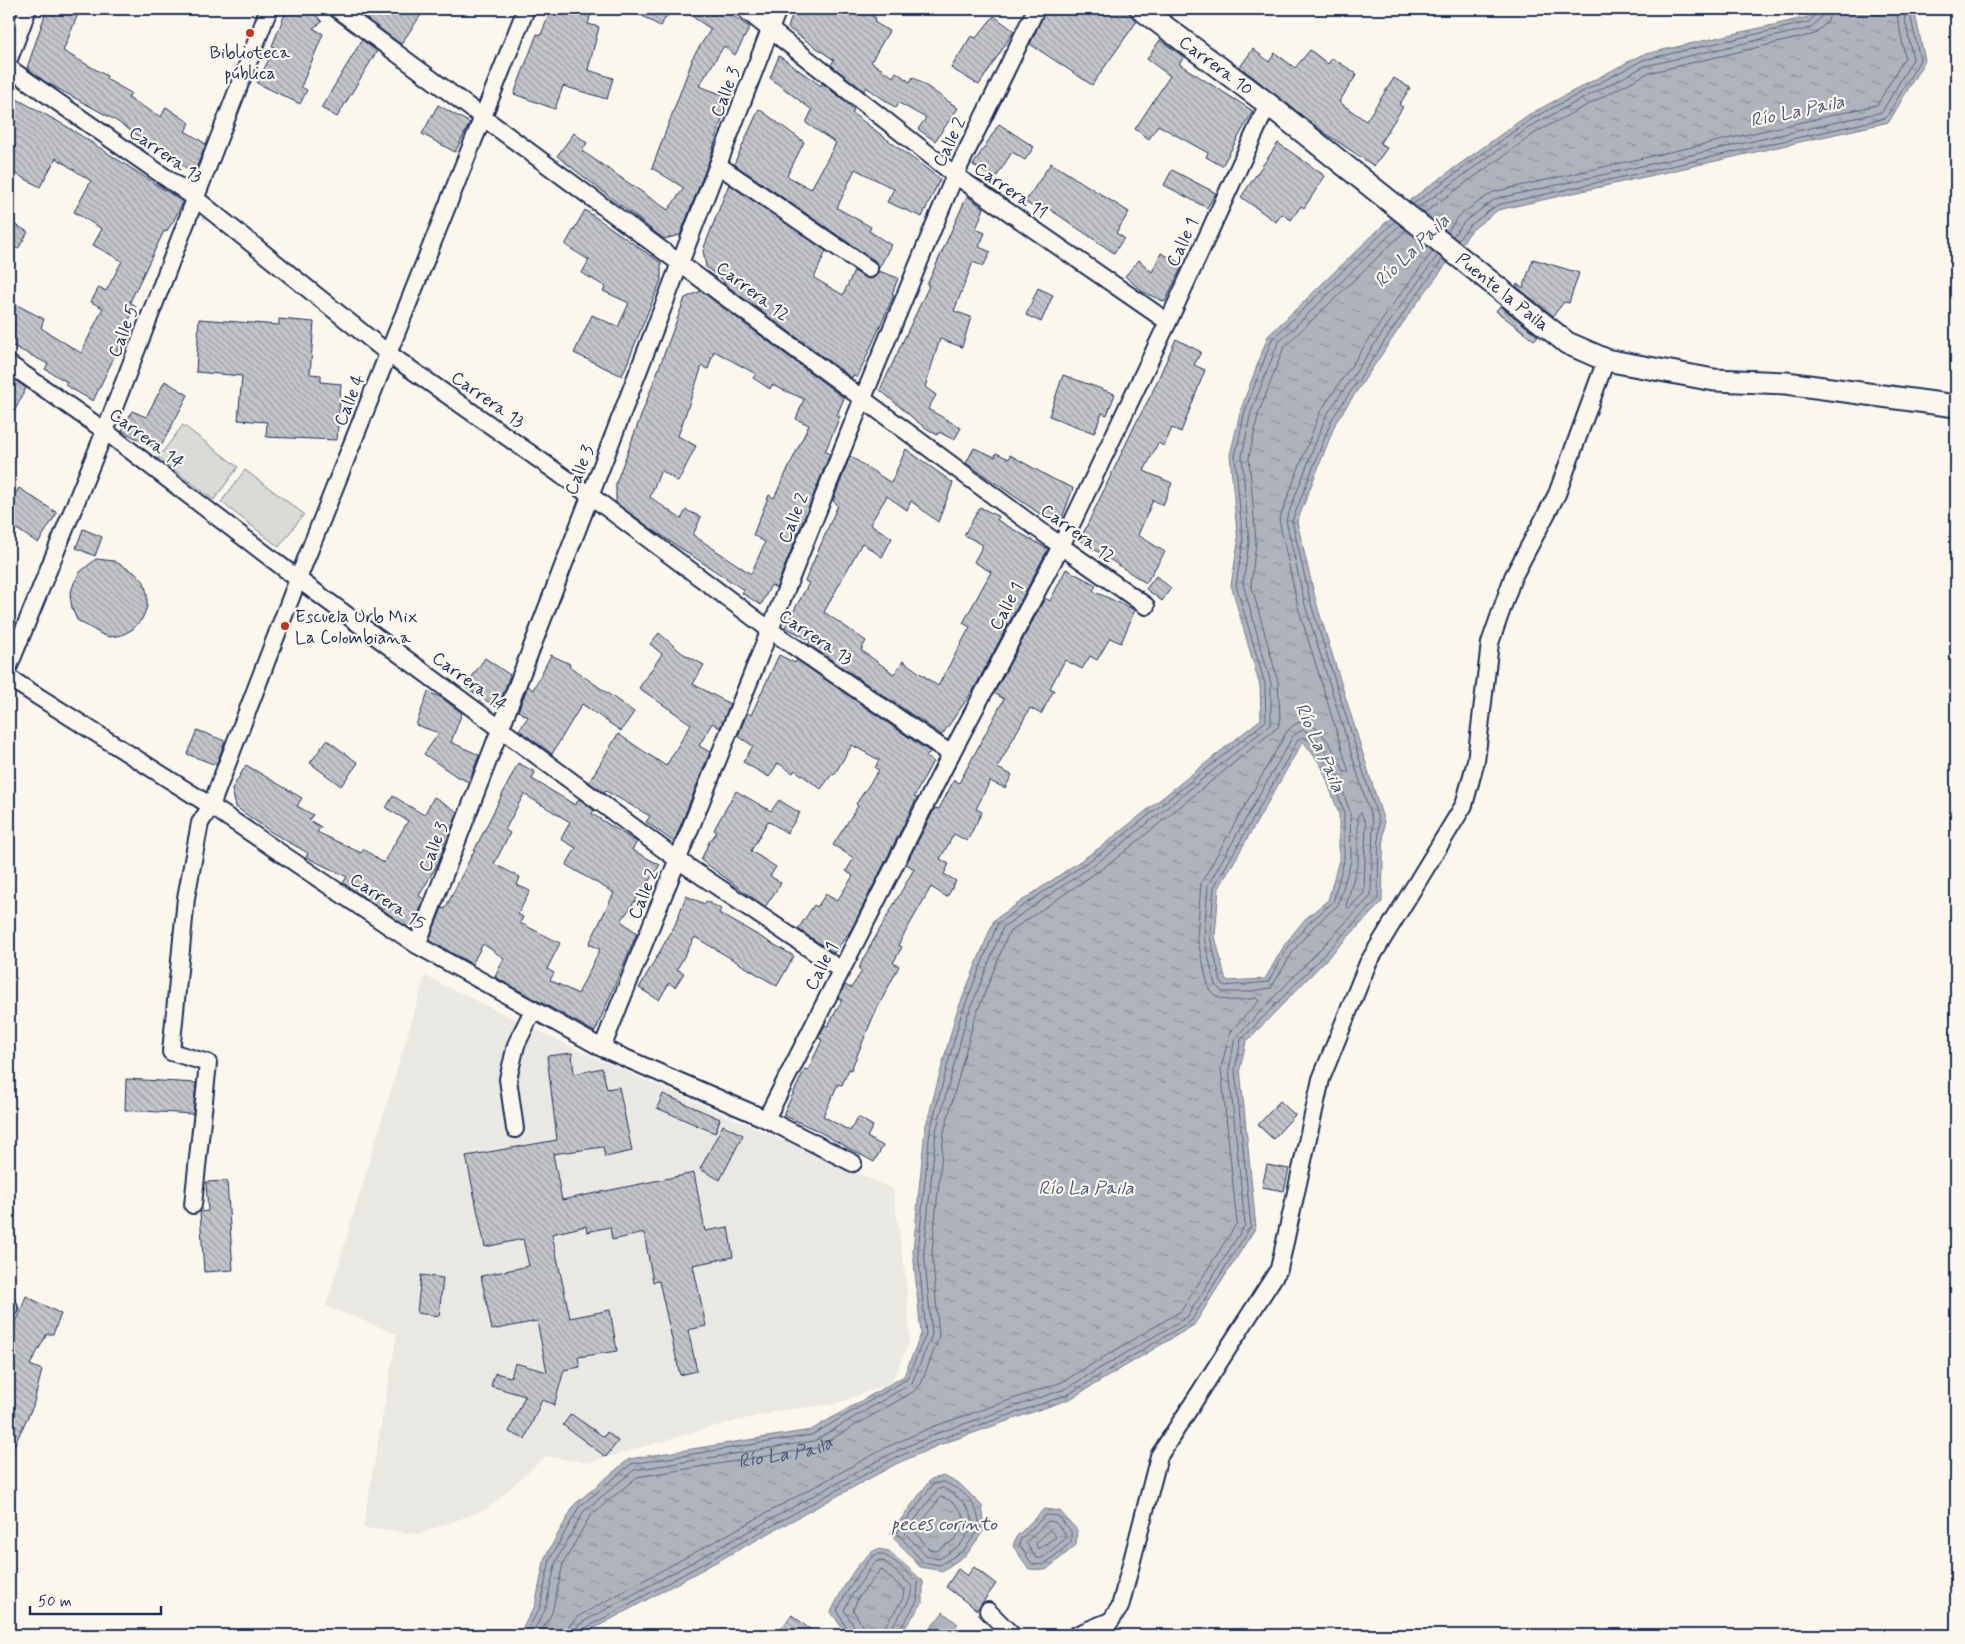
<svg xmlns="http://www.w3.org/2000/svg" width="1965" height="1644" viewBox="0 0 1965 1644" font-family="Mynerve,sans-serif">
  <defs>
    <pattern id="water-ripples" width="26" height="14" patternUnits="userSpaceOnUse" patternTransform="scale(1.25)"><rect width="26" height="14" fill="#afb3bb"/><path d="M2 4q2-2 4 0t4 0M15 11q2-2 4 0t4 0" fill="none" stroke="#8e929b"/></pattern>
    <pattern id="building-back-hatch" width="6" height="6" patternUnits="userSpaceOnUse" patternTransform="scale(1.25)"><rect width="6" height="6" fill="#c3c5c9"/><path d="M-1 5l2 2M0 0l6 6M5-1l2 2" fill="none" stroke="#9ea0a6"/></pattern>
  </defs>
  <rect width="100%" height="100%" fill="#fbf7ec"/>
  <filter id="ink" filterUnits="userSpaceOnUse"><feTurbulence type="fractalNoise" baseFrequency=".02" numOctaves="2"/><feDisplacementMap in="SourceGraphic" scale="10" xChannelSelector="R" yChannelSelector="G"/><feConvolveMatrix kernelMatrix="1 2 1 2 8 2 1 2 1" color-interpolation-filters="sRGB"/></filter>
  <g filter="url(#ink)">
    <path fill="#eae8e2" d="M425 976 582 1052 893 1189 906 1281 910 1341 891 1383 835 1404 777 1411 712 1427 587 1463 546 1456 487 1509 419 1534 363 1528 397 1334 326 1306Z"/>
    <g fill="#dadad7" stroke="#7a849a">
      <path d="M183 425 238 467 214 500 158 458Z"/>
      <path d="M245 470 304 514 279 547 221 502Z"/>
    </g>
    <g fill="url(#water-ripples)" stroke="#747e96" fill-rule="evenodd">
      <path d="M1814 9H1914L1925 60 1889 122 1498 210 1472 230 1411 311 1336 422 1297 522 1316 602 1384 822 1382 902 1246 1042 1240 1069 1256 1227 1194 1325 1070 1399 939 1445 896 1464 582 1635H518L535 1606 545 1557 575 1504 629 1459 811 1430 904 1376 921 1334 913 1251 925 1129 956 1014 994 920 1102 846 1261 719 1260 686 1231 585 1238 543 1230 455 1241 409 1268 336 1407 202 1528 115 1641 55 1808 17ZM1303 741 1322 767 1339 814V860L1328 900 1305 919 1285 944 1265 979 1226 981 1215 936 1219 888Z"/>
      <path d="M944 1476 961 1485 982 1506 985 1529 967 1554 942 1571 920 1567 890 1534 931 1479Z"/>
      <path d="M1044 1509 1060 1511 1077 1530 1076 1545 1046 1570 1029 1569 1013 1546 1016 1537Z"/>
      <path d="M877 1549 889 1551 923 1581V1602L900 1635H847L831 1612C842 1590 856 1560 877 1549Z"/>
      <path d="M943 1612 958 1624 949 1635H925Z"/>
    </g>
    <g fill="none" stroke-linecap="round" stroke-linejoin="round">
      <g stroke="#566483" stroke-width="1">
        <path d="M1413 204 1531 119 1643 60 1809 22 1817 13V9"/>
        <path d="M1418 208 1534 124 1645 66 1811 28 1821 17 1824 9"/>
        <path d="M1424 213 1538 131 1648 73 1815 34 1828 21 1831 9"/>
        <path d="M1447 232 1460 215 1493 192 1877 105 1905 57 1896 9"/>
        <path d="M1453 236 1465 221 1495 199 1882 112 1913 59 1903 9"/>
        <path d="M1458 240 1469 226 1497 205 1886 118 1920 60 1909 9"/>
        <path d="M1303 730 1312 734 1333 763 1350 812 1351 861 1338 905 1313 927 1294 950 1271 988 1245 992H1223L1215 985 1204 938 1208 885 1293 736Z"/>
        <path d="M1303 737 1308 739 1327 765 1344 812V861L1333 902 1309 923 1289 946 1268 982 1225 986 1221 982 1210 937 1214 887 1298 740Z"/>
        <path d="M1361 813 1366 824 1364 893 1349 908 1346 906 1358 862V815Z"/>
        <path d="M944 1482C967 1493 977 1502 980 1528L964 1550 940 1565 923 1562 897 1533 933 1484Z"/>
        <path d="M943 1488C960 1497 971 1507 974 1526L959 1546 939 1559 926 1556 905 1533 937 1490Z"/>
        <path d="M941 1497C953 1499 964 1512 966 1524L954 1540 937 1551 929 1549 915 1532Z"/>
        <path d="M1046 1515 1058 1516 1071 1531V1542L1044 1565 1032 1564 1019 1544 1021 1539Z"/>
        <path d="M1048 1521 1055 1522 1065 1533V1539L1042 1558H1036L1026 1543Z"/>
        <path d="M1050 1530 1056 1537 1038 1549 1036 1544Z"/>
        <path d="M524 1635 540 1608 550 1559 579 1507 631 1464 812 1435 907 1379 926 1334 918 1251 930 1130 961 1015 998 923 1105 850 1266 721 1265 684 1236 585 1243 542 1235 456 1245 411 1272 339 1395 221"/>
        <path d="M531 1635 545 1610 556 1561 584 1511 634 1470 814 1441 912 1383 932 1335 924 1251 936 1131 967 1017 1003 927 1108 855 1271 724V683L1243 584 1249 542 1242 456 1251 412 1278 343 1400 225"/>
        <path id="s1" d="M539 1635 552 1613 563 1564 590 1516 637 1477 816 1448 913 1392 921 1384 939 1337 932 1251 944 1132 974 1020 1009 932 1113 861 1278 727 1280 718 1278 681 1251 584 1256 542 1249 457 1258 415 1284 347 1406 230"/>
        <path d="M567 1635 569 1626 577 1617 887 1447 932 1427 1062 1382 1181 1311 1237 1223 1221 1068 1230 1032 1259 1001 1256 998C1240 1000 1220 1005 1209 989L1197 938 1201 883 1286 733C1309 700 1337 753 1344 772H1349L1298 607 1279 520 1320 412 1396 300 1433 251"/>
        <path d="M575 1635 576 1628 581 1623 890 1454 935 1434 1065 1389 1187 1317 1245 1225 1229 1070 1235 1038 1371 896 1373 823 1305 605 1286 520 1326 416 1402 304 1438 255"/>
        <path d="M581 1635 584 1629 893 1459 937 1440 1067 1395 1191 1321 1251 1226 1235 1070 1241 1040 1378 899 1379 822 1311 604 1292 521 1332 419 1407 308 1443 259"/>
        <path d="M850 1635 837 1610C843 1599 866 1556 878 1554 888 1552 911 1576 918 1583L917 1601 897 1635"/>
        <path d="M857 1635 855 1628 844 1610 852 1595 874 1563 880 1560 885 1562 912 1586C911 1609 891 1619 890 1635"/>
        <path d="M864 1635 862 1625 853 1610 858 1598 881 1569 904 1590C904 1608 884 1618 883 1635"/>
      </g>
    </g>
    <g fill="url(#building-back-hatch)" stroke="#1b2f5e" fill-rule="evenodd">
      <path d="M47 9H80L63 51 107 76 106 79 131 93 128 98 161 117 166 107 190 123 185 131 206 144 194 173 115 120 44 81 27 68Z"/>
      <path d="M287 9H311L322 22 313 28 323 34 301 87 307 90 300 104 257 83 275 47 272 46Z"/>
      <path d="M353 9H425L401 44Z"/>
      <path d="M551 9H592L588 24 599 27 588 70 613 78 607 99 563 86 555 109 514 94 537 34 541 35Z"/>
      <path d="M630 9H672L660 26Z"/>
      <path d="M681 9H722L750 27 735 55 724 46 699 86 729 97 709 161 680 235 664 239 557 156 574 133 587 143 582 151 668 210 684 188 652 168 692 61 691 60 711 29Z"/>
      <path d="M794 9H861L876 18 874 22 889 31 871 62 893 77 896 72 910 82 913 77 958 108 935 141 918 129 926 118 899 103 896 108 866 87 864 91 831 65 834 60 788 28Z"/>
      <path d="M1046 9H1125L1137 21 1092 85 1030 44Z"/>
      <path d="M994 16 1014 31 979 85 951 68 971 36 976 38Z"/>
      <path d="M362 40 377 51 337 117 321 108Z"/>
      <path d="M1160 40 1184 57 1179 64 1253 111 1222 166 1206 157 1208 153 1158 125 1149 139 1135 129 1170 76 1147 59Z"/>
      <path d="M1253 49 1269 62 1275 53 1295 68 1310 50 1328 64 1332 58 1357 74 1339 102 1366 121 1394 78 1410 88 1399 105 1403 107 1380 143 1387 148 1374 166 1322 131 1240 67Z"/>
      <path d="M779 56 821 86 822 83 854 109 852 113 940 179 922 217 887 202 894 189 855 169 837 208 871 227 869 231 891 245 879 268 875 261 734 164 759 109 804 142 787 176 811 189 836 143 806 123 812 110 770 78Z"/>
      <path d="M15 98 66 126 183 202 174 220 166 232 164 231 130 302 136 306 129 320 131 322 93 401 65 385 67 382 45 369 48 364 9 344V301L44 319 41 328 81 353 103 308 91 302 99 287 106 291 122 261 93 245 102 229 74 212 91 181 56 158 40 187 9 170V113Z"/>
      <path d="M438 105 470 123 455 152 422 134Z"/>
      <path d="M999 124 1034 147 1025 160 1012 152 995 179 973 165Z"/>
      <path d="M1278 143 1325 176 1304 208 1301 206 1291 220 1282 214 1276 222 1241 197Z"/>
      <path d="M1051 163 1129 212 1116 233 1124 238 1114 253 1045 206 1041 212 1025 202Z"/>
      <path d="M1172 170 1216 193 1207 208 1164 185Z"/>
      <path d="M729 184 826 251 814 278 843 295 854 271 868 279 874 278 879 271 898 278 892 294 894 295 857 378 853 375 852 378 723 283 725 282 706 267 703 250Z"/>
      <path d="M967 196 984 208 976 229 985 233 979 247 991 252 983 266 973 262 954 311 971 317 962 347 940 339 925 387 936 395 928 409 961 428 954 440 939 432 937 435 920 424 880 390 929 286 927 285Z"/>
      <path d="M585 210 661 263V280L622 376 574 353 592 315 618 327 629 303 603 291 606 287 582 273 589 260 565 245Z"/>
      <path d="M9 221 28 232 18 249 9 244Z"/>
      <path d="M1161 253 1183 264 1165 302 1143 292 1125 276 1139 260 1152 272Z"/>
      <path d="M1533 259 1579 273 1569 303 1564 302 1553 316 1516 286 1517 284 1523 288Z"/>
      <path d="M1038 288 1053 295 1041 322 1026 315Z"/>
      <path d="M701 291 844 398 837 415 840 416 825 452 830 454 776 588 771 585 761 605 742 593 744 590 656 532 616 503V483L685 298ZM714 351 756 374 753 378 770 389 772 385 804 399 796 419 809 425 774 498 769 495 753 535 765 542 751 574 693 535 701 517 686 510 681 519 650 497 661 470 678 482 696 446 678 436 702 366 708 369Z"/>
      <path d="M1500 306 1538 336 1534 340 1496 311Z"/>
      <path d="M199 319 279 325V319L314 322 310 374 321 375V382L341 384 337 440 266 437 267 422 238 420 242 376 196 372Z"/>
      <path d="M1176 339 1201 352 1194 365 1205 370 1181 432 1172 428 1164 446 1158 443 1144 471 1172 483 1163 505 1153 500 1138 535 1165 552 1146 583 1080 540 1135 425 1151 395Z"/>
      <path d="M1063 375 1115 394 1107 415 1102 413 1094 433 1049 416Z"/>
      <path d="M9 376 26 388 9 422Z"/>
      <path d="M165 381 188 395 159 450 122 431 132 411 146 417Z"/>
      <path d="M974 448 995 457 996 453 1009 459 1010 455 1053 479 1073 488 1059 527 966 463Z"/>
      <path d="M906 449 953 483 938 522 911 501 907 510 887 496 870 524 892 538 882 557 862 543 824 612 866 641 861 650 894 674 903 661 938 686 970 627 963 623 991 572 974 562 983 545 964 535 980 507 999 517 997 520 1048 549 974 689 942 735 808 644 811 641 785 627 809 583 805 581 838 505 833 501 850 456 891 483Z"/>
      <path d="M19 488 57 513 38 543 9 524V504Z"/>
      <path d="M83 529 102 537 95 556 76 548Z"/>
      <path d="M96 559 114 561 137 574 144 582 147 594V607L142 619 133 629 122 635 110 637 101 634 77 620 72 608 70 595 74 583 80 572Z"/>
      <path d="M1066 569 1096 585 1093 591 1135 610 1121 643 1110 638 1097 660 1090 656 1082 669 1065 660 1050 688 1054 690 1041 714 1030 708 997 768 1012 775 1005 788 990 781 976 809 982 812 967 841 954 834 940 859 949 864 944 874 956 881 947 897 931 887 898 945 902 947 893 963 899 966 873 1017 851 1070 849 1069 842 1085 838 1084 823 1116 850 1131 858 1117 873 1126 867 1137 883 1146 874 1162 816 1130 783 1115 805 1069 808 1070 822 1040 818 1038 825 1025 828 1026 842 1000 838 998 845 985 851 988 862 971 859 969 863 959 914 869 906 864 935 808 939 809 954 780 959 783 1004 699 994 693 1045 598 1050 601Z"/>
      <path d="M1156 576 1171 588 1162 601 1146 589Z"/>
      <path d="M659 633 682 653 704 665 693 684 730 704 720 728 712 723 699 746 710 752 674 842 646 822 650 816 606 791 604 793 589 782 618 734 666 766 691 724 639 688 662 654 650 644Z"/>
      <path d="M551 655 570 664 569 666 634 712 621 731 582 704 552 754 519 730 528 717 518 711 528 686 533 690Z"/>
      <path d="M779 655 795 663 797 660 930 752 926 757 933 761 914 797 917 798 851 930 834 953 798 929 814 905 817 907 826 894 837 901 853 876 846 871 854 858 833 845 858 806 856 804 879 770 875 768 879 760 852 745 834 775 832 774 821 789 795 770 793 773 778 763 769 777 743 762 753 746 738 736 747 713 751 715Z"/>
      <path d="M485 658 510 675 498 708 465 687Z"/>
      <path d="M428 692 442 698 462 713 451 742 479 755 469 782 456 776 424 754 439 733 416 725Z"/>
      <path d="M197 730 225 741 216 765 187 754Z"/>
      <path d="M327 740 358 763 341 786 310 763Z"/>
      <path d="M518 763 535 772 532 779 575 805 579 799 594 810 592 814 637 842 632 850 660 865 621 921 637 933 595 1032 495 977 504 958 483 944 472 964 429 940 442 908 445 909ZM524 794 570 822 561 839 576 848 566 865 614 893 589 944 600 949 578 994 550 980 554 973 547 969 560 943 520 923 523 917 518 914 530 891 517 885 520 877 494 864 510 833 505 830Z"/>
      <path d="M246 765 302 798 297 806 313 815 309 820 321 827 317 832 361 853 364 849 383 863 408 821 386 808 393 796 424 815 434 797 458 812 438 863 419 896 424 899 412 930 343 883 347 877 306 857 308 853 271 832 236 807 232 789Z"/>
      <path d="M736 791 771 811 779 800 800 813 787 833 768 821 751 851 776 867 770 876 781 883 765 907 701 860 709 842 717 832 714 830 717 824Z"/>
      <path d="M686 896 705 904 706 901 721 909 719 913 794 956 777 986 695 937 677 969 684 973 675 987 669 983 659 1000 639 988 675 925Z"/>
      <path d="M572 1053 574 1074 602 1068 607 1089 619 1087 632 1151 605 1157 603 1147 553 1154 562 1200 694 1173 705 1231 728 1227 733 1257 693 1265 706 1326 688 1330 697 1371 680 1375 659 1281 653 1282 644 1233 612 1240 610 1227 587 1232 586 1226 552 1234 570 1318 610 1310 617 1351 578 1357 580 1367 564 1370 554 1406V1404L542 1400 525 1439 509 1432 525 1396 491 1386 495 1373 511 1377 515 1363 547 1372 537 1321 492 1330 481 1276 529 1266 523 1239 485 1247 466 1156 557 1140 547 1056Z"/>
      <path d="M126 1079 196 1083 193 1114 125 1110Z"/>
      <path d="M663 1094 720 1119 715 1133 657 1108Z"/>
      <path d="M1280 1101 1295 1115 1273 1139 1258 1125Z"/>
      <path d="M723 1125 743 1135 720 1180 700 1169Z"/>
      <path d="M1267 1165 1289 1169 1284 1191 1262 1187Z"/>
      <path d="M227 1181 233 1270 204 1272 200 1212 208 1211 206 1182Z"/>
      <path d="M421 1275 443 1278 439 1316 417 1313Z"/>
      <path d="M26 1296 61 1314 53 1334H47L30 1365 42 1370 33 1406 9 1456V1342Z"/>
      <path d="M571 1414 604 1437 607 1432 618 1441 606 1457 563 1425Z"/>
      <path d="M974 1567 996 1584 977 1610 946 1587 958 1569 967 1576Z"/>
      <path d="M792 1615 817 1635H776Z"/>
    </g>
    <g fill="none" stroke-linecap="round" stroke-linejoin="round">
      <defs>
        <g id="minor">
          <path d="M337 9 1061 546 1146 606"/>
          <path d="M744 9 955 175 1168 322"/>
          <path d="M9 59 28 9"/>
          <path d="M9 68 195 198 389 354 591 496 770 630 951 754"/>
          <path d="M718 165 869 269"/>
          <path d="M9 364 105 431 298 579 678 860 841 970"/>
          <path d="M9 666 105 431 269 9"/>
          <path d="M9 678 211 806 417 945 602 1048 766 1119 853 1163"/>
          <path d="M417 945 778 9"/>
          <path d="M602 1048 863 398 955 175 1036 9"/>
          <path d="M766 1119 951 754 1061 546 1168 322 1268 104"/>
          <path d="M515 1129 508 1079 516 1045 533 1010"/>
          <path d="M193 1205 208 1063 171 1052 186 898 200 823 211 806 298 579 526 9"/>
          <path d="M9 1308V1307"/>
          <path d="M988 1611 1012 1635"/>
          <path d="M1076 1635 1110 1621"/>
          <path d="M1101 1635 1120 1607 1159 1456 1279 1269 1321 1079 1368 963 1464 805 1476 761 1490 643 1513 577 1557 494 1606 360"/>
        </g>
        <g id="major">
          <path id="s2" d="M1141 9 1268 104 1567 343 1606 360 1714 380 1786 383 1956 406"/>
        </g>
      </defs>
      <use href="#minor" stroke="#1b2f5e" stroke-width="20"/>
      <use href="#major" stroke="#1b2f5e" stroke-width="25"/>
      <use href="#minor" stroke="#fbf7ec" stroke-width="16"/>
      <use href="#major" stroke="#fbf7ec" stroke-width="21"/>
    </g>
  </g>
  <g fill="#c8321e" stroke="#fbf7ec" stroke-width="2">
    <circle cx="250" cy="33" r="5"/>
    <circle cx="285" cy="626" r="5"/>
  </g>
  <g text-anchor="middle" stroke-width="4.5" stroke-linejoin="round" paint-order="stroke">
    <g font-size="18" fill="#1b2f5e" stroke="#fbf7ec">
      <text x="250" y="58">Biblioteca<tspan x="250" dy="21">pública</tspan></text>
      <text x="295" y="622" text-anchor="start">Escuela Urb Mix<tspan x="295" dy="21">La Colombiana</tspan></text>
    </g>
    <g font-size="18" fill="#1b2f5e" stroke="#fbf7ec">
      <text dy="6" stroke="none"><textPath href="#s2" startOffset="94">Carrera 10</textPath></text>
      <text transform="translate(725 92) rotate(-69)" y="6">Calle 3</text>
      <text transform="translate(949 142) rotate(-64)" y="6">Calle 2</text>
      <text transform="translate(166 154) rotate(35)" y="6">Carrera 13</text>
      <text transform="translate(1011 190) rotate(35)" y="6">Carrera 11</text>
      <text transform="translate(1182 242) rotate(-65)" y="6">Calle 1</text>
      <text transform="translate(753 291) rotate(37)" y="6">Carrera 12</text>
      <text dy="6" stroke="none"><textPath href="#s2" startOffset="459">Puente la Paila</textPath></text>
      <text transform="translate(123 331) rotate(-69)" y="6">Calle 5</text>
      <text transform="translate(488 399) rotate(35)" y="6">Carrera 13</text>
      <text transform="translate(349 400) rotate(-68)" y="6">Calle 4</text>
      <text transform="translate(147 438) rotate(37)" y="6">Carrera 14</text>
      <text transform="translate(579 470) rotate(-69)" y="6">Calle 3</text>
      <text transform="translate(793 518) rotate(-68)" y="6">Calle 2</text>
      <text transform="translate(1078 533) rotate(36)" y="6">Carrera 12</text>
      <text transform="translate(1006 606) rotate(-62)" y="6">Calle 1</text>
      <text transform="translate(816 637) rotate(34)" y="6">Carrera 13</text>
      <text transform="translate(470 681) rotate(36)" y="6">Carrera 14</text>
      <text transform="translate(433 847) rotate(-69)" y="6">Calle 3</text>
      <text transform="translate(643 894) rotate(-68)" y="6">Calle 2</text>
      <text transform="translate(388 901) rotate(34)" y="6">Carrera 15</text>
      <text transform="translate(821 966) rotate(-63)" y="6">Calle 1</text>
    </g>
    <g font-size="19" font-style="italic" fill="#47577a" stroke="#fbf7ec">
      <text transform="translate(1797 110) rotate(-12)" y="7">Río La Paila</text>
      <text transform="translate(1411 250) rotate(-44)" y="7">Río La Paila</text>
      <text transform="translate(1321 747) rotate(66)" y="7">Río La Paila</text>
      <text x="1086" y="1194">Río La Paila</text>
      <text dy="7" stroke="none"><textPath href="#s1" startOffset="342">Río La Paila</textPath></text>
      <text x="944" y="1530">peces corinto</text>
    </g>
  </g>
  <rect width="1965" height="1644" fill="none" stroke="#fbf7ec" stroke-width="30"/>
  <rect x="15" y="15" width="1935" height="1614" fill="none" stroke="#1b2f5e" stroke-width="2" filter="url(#ink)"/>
  <path d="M30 1606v8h131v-8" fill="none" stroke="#1b2f5e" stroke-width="2.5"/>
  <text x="38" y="1606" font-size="15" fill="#1b2f5e" stroke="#fbf7ec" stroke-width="4" paint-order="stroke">50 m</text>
</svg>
